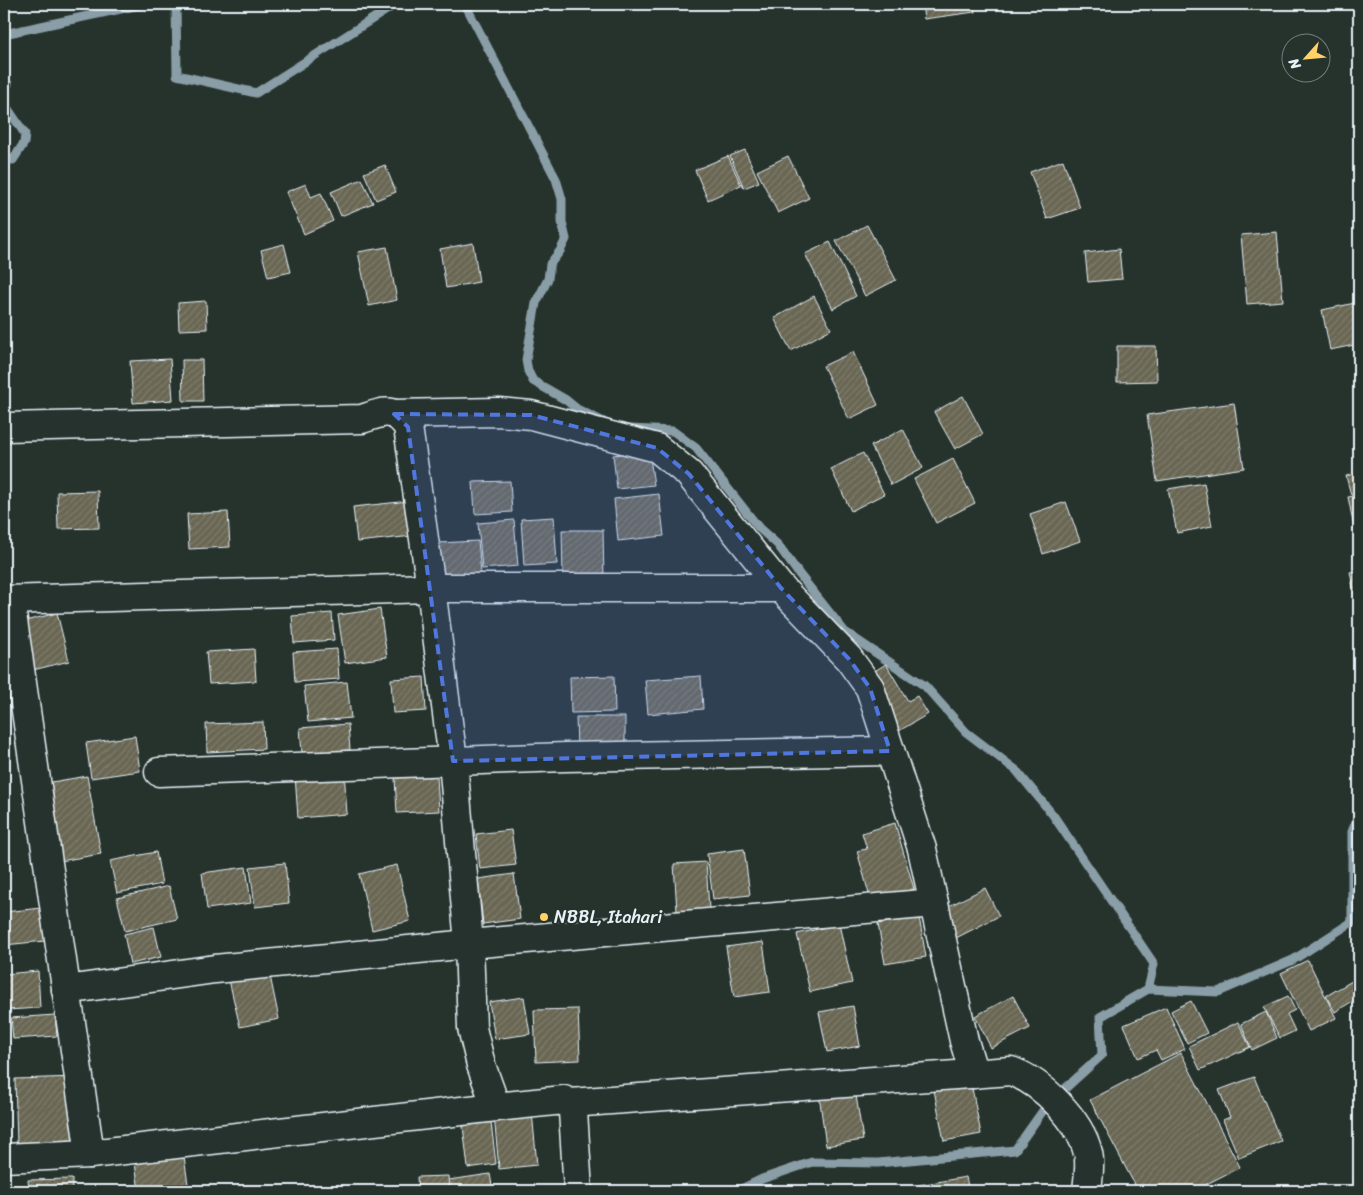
<svg xmlns="http://www.w3.org/2000/svg" width="1363" height="1195" viewBox="0 0 1363 1195" font-family="Sriracha,sans-serif">
  <defs>
    <pattern id="building-hatch" width="6" height="6" patternUnits="userSpaceOnUse" patternTransform="scale(1.25)"><rect width="6" height="6" fill="#696652"/><path d="M-1 1l2-2M0 6l6-6M5 7l2-2" fill="none" stroke="#7e7c6c"/></pattern>
  </defs>
  <rect width="100%" height="100%" fill="#26332d"/>
  <filter id="ink" filterUnits="userSpaceOnUse"><feTurbulence type="fractalNoise" baseFrequency=".02" numOctaves="2"/><feDisplacementMap in="SourceGraphic" scale="10" xChannelSelector="R" yChannelSelector="G"/><feConvolveMatrix kernelMatrix="1 2 1 2 8 2 1 2 1" color-interpolation-filters="sRGB"/></filter>
  <g filter="url(#ink)">
    <g fill="none" stroke-linecap="round" stroke-linejoin="round">
      <g stroke="#8a9ea7" stroke-width="9">
        <path d="M176 4 177 75 256 93 396 4"/>
        <path d="M465 4 556 179 562 199V222L566 239 560 251 550 264 548 279 536 303 526 360 528 371 533 381 566 400 577 409 608 424"/>
        <path d="M4 34 144 4"/>
        <path d="M4 80 8 84 4 94"/>
        <path d="M4 103 25 134 24 143 13 160 4 158"/>
        <path d="M630 429 673 431 696 448 759 528 778 545 799 574 845 632 925 686 966 732 1016 770 1053 815 1154 964 1148 989"/>
        <path d="M737 1191 762 1179 812 1162 878 1163 1015 1150 1047 1105 1102 1055 1100 1017 1148 989 1218 992 1293 960 1352 922V832L1359 814"/>
      </g>
    </g>
    <g fill="url(#building-hatch)" stroke="#e8f1f8">
      <path d="M922 4H974L975 12 924 19Z"/>
      <path d="M745 150 759 182 744 188 730 156Z"/>
      <path d="M728 156 741 185 708 200 695 170Z"/>
      <path d="M788 156 809 198 778 213 757 171Z"/>
      <path d="M1063 160 1080 208 1047 219 1030 172Z"/>
      <path d="M385 165 396 192 376 200 364 173Z"/>
      <path d="M362 179 373 203 341 216 331 192Z"/>
      <path d="M306 184 311 197 321 193 333 221 304 234 286 192Z"/>
      <path d="M867 225 896 280 865 296 836 241Z"/>
      <path d="M1277 232 1283 301 1247 304 1241 235Z"/>
      <path d="M830 242 856 296 833 309 805 254Z"/>
      <path d="M473 243 479 282 446 288 440 249Z"/>
      <path d="M284 244 291 272 268 277 261 250Z"/>
      <path d="M387 247 397 300 369 306 358 252Z"/>
      <path d="M1119 249 1122 279 1088 282 1085 253Z"/>
      <path d="M814 296 831 329 791 351 774 318Z"/>
      <path d="M206 301 207 329 179 330 178 303Z"/>
      <path d="M1355 303 1359 323V344L1330 350 1322 310Z"/>
      <path d="M1117 346H1156L1157 381 1117 382Z"/>
      <path d="M853 352 878 405 849 419 823 366Z"/>
      <path d="M170 359 173 400 133 403 130 361Z"/>
      <path d="M182 360H202L203 401H183Z"/>
      <path d="M963 396 983 434 955 449 934 412Z"/>
      <path d="M1234 403 1244 468 1157 481 1147 415Z"/>
      <path d="M903 429 923 468 891 485 871 446Z"/>
      <path d="M649 451 654 485 617 489 613 455Z"/>
      <path d="M863 453 884 494 851 511 831 469Z"/>
      <path d="M953 459 975 503 936 523 914 479Z"/>
      <path d="M1359 473V493L1351 495 1346 476Z"/>
      <path d="M510 481 512 512 475 514 473 482Z"/>
      <path d="M1204 483 1212 526 1177 533 1168 489Z"/>
      <path d="M98 491 99 528 58 529 57 492Z"/>
      <path d="M659 494 664 536 618 541 614 499Z"/>
      <path d="M1359 495V537H1356L1348 497Z"/>
      <path d="M409 501 413 536 357 542 353 507Z"/>
      <path d="M1066 502 1080 541 1043 554 1030 514Z"/>
      <path d="M228 512 230 547 189 549 187 514Z"/>
      <path d="M554 517 557 564 524 566 521 519Z"/>
      <path d="M514 520 518 566 482 569 478 523Z"/>
      <path d="M562 530H603L604 578H563Z"/>
      <path d="M478 541 481 574 440 576 438 543Z"/>
      <path d="M1359 570V602H1356L1350 572Z"/>
      <path d="M380 609 387 657 345 663 338 615Z"/>
      <path d="M57 613 69 661 29 671 17 623Z"/>
      <path d="M332 613 334 640 294 643 292 616Z"/>
      <path d="M254 649 256 681 209 684 206 652Z"/>
      <path d="M337 649 339 679 295 682 293 652Z"/>
      <path d="M886 664 908 701 917 696 928 714 897 732 865 677Z"/>
      <path d="M614 676 615 712 571 713 570 677Z"/>
      <path d="M701 676 703 709 648 714 645 680Z"/>
      <path d="M424 677 426 711 393 713 391 679Z"/>
      <path d="M347 682 351 718 308 722 304 686Z"/>
      <path d="M576 717H625V747L577 748Z"/>
      <path d="M263 722 264 749 207 752 206 724Z"/>
      <path d="M348 724 350 750 302 753 300 728Z"/>
      <path d="M135 736 140 771 91 778 86 743Z"/>
      <path d="M344 771 347 814 298 818 295 775Z"/>
      <path d="M87 776 101 854 60 861 46 783Z"/>
      <path d="M437 776 439 811 397 813 395 778Z"/>
      <path d="M895 823 914 889 871 901 857 851 867 849 862 833Z"/>
      <path d="M511 830 516 865 480 869 476 834Z"/>
      <path d="M744 849 750 895 713 899 707 854Z"/>
      <path d="M156 852 162 884 117 893 110 861Z"/>
      <path d="M706 862 709 909 677 911 674 864Z"/>
      <path d="M285 863 289 903 255 907 250 867Z"/>
      <path d="M397 865 410 921 372 930 359 874Z"/>
      <path d="M246 867 251 903 207 909 202 873Z"/>
      <path d="M514 874 520 919 483 924 478 879Z"/>
      <path d="M169 886 177 919 125 931 117 898Z"/>
      <path d="M985 888 999 916 954 939 939 911Z"/>
      <path d="M42 908 45 941 4 945V912Z"/>
      <path d="M919 917 926 957 885 964 878 924Z"/>
      <path d="M839 924 852 983 810 992 797 934Z"/>
      <path d="M154 927 161 957 130 964 124 934Z"/>
      <path d="M763 942 770 992 734 997 726 947Z"/>
      <path d="M1308 960 1336 1018 1309 1031 1281 973Z"/>
      <path d="M38 971 40 1008 7 1010 5 974Z"/>
      <path d="M269 971 279 1019 240 1027 229 980Z"/>
      <path d="M1352 981 1359 993V997L1335 1012 1326 996Z"/>
      <path d="M1013 996 1030 1028 991 1048 975 1016Z"/>
      <path d="M1288 996 1295 1010 1287 1014 1295 1031 1280 1038 1264 1007Z"/>
      <path d="M524 997 530 1034 495 1039 489 1002Z"/>
      <path d="M1191 1001 1207 1033 1187 1043 1171 1011Z"/>
      <path d="M853 1006 860 1046 827 1052 819 1012Z"/>
      <path d="M1166 1007 1185 1049 1161 1060 1156 1050 1138 1058 1124 1025Z"/>
      <path d="M578 1009 580 1060 536 1062 534 1010Z"/>
      <path d="M1266 1012 1277 1038 1252 1050 1241 1024Z"/>
      <path d="M55 1015 57 1036 13 1039 11 1018Z"/>
      <path d="M4 1016 8 1056 4 1057Z"/>
      <path d="M1238 1022 1250 1047 1200 1070 1189 1046Z"/>
      <path d="M1181 1053 1240 1167 1193 1191H1138L1090 1100Z"/>
      <path d="M76 1077 78 1142 17 1144 15 1079Z"/>
      <path d="M1254 1077 1281 1141 1239 1158 1223 1120 1230 1117 1219 1090Z"/>
      <path d="M970 1078 981 1134 944 1141 933 1085Z"/>
      <path d="M855 1089 863 1140 826 1146 819 1094Z"/>
      <path d="M532 1112 537 1165 499 1169 494 1115Z"/>
      <path d="M491 1122 496 1164 468 1168 463 1126Z"/>
      <path d="M183 1150 189 1191H139L134 1156Z"/>
      <path d="M490 1174 493 1191H451L449 1180Z"/>
      <path d="M448 1176 449 1191H418L417 1177Z"/>
      <path d="M966 1177 969 1191H920L919 1185Z"/>
      <path d="M72 1179V1191H29L28 1180Z"/>
      <path d="M1015 1189V1191H991Z"/>
    </g>
    <g fill="none" stroke-linecap="round" stroke-linejoin="round">
      <defs>
        <g id="minor">
          <path d="M394 414 499 412 531 415 657 448 689 474 781 588 849 659 870 688 922 849 964 1041 974 1074"/>
          <path d="M4 427 362 419C383 412 393 406 408 427L431 588 453 761 469 944 472 1028 481 1065 496 1107 564 1100 570 1103 573 1111 578 1191"/>
          <path d="M4 600 431 588H781"/>
          <path d="M10 600 90 1154"/>
          <path d="M159 772 566 757 890 751"/>
          <path d="M66 990 215 969 469 944 934 903"/>
          <path d="M570 1103 1011 1071C1042 1082 1080 1120 1088 1153 1091 1164 1088 1179 1087 1191"/>
          <path d="M4 1158 90 1154 496 1107"/>
        </g>
      </defs>
      <use href="#minor" stroke="#e8f1f8" stroke-width="31"/>
      <use href="#minor" stroke="#26332d" stroke-width="28"/>
    </g>
  </g>
  <path fill="#5077e0" fill-opacity="0.2" stroke="#5077e0" stroke-width="4" stroke-dasharray="10 6" stroke-linejoin="round" d="M394 414 531 415 657 448 689 474 781 588 849 659 870 688 890 751 453 761 408 427Z"/>
  <circle fill="#ffd166" stroke="#26332d" stroke-width="2" cx="544" cy="917" r="5"/>
  <g text-anchor="middle" stroke-width="4.5" stroke-linejoin="round" paint-order="stroke">
    <g font-size="18" fill="#e8f1f8" stroke="#26332d" text-anchor="start">
      <text x="554" y="923">NBBL, Itahari</text>
    </g>
  </g>
  <rect width="1363" height="1195" fill="none" stroke="#26332d" stroke-width="20"/>
  <rect x="10" y="10" width="1343" height="1175" fill="none" stroke="#e8f1f8" stroke-width="2" filter="url(#ink)"/>
  <g transform="translate(1306 58) rotate(243)"><circle r="24" fill="#26332d" stroke="#747f7e"/>
  <path d="M0-4L9 19L0 12L-9 19Z" fill="#ffd166"/>
  <text y="-8" font-size="14" font-weight="bold" text-anchor="middle" fill="#e8f1f8">N</text>
  </g>
</svg>
